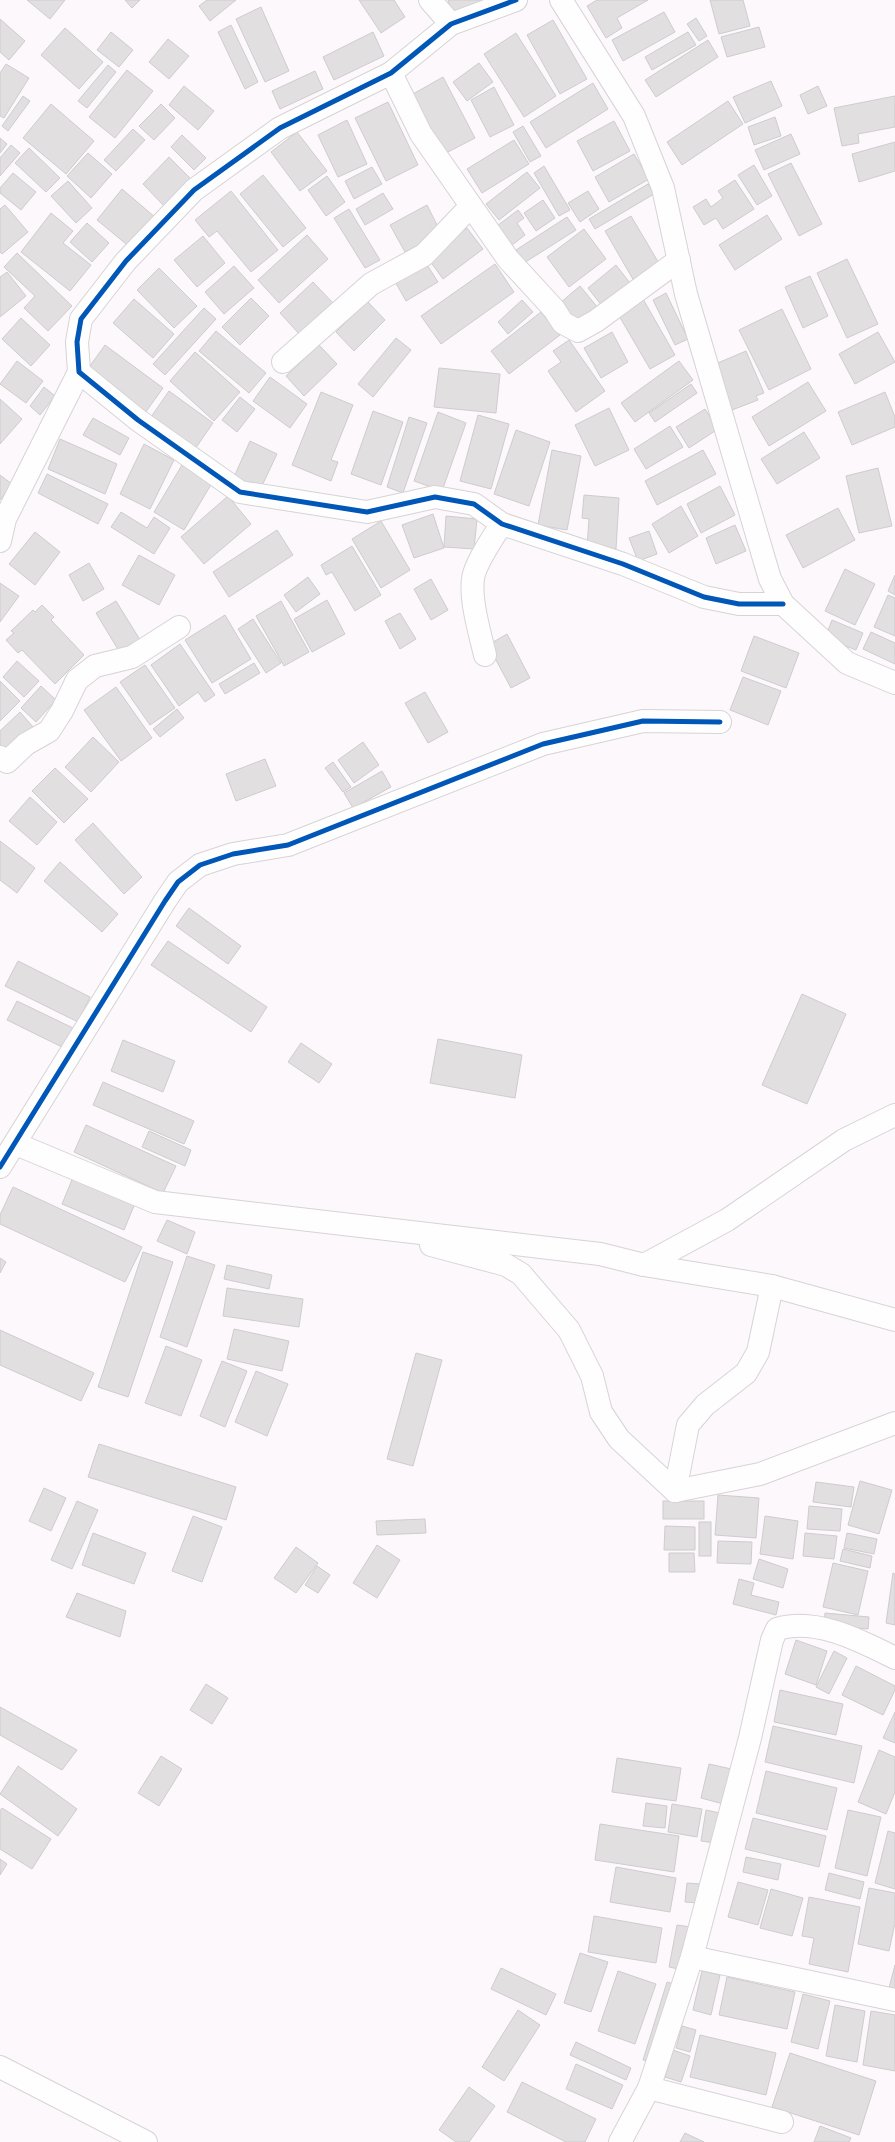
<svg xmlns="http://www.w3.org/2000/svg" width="895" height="2142" viewBox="0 0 895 2142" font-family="Helvetica,sans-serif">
  <rect width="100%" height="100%" fill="#fcf8fb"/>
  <g fill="#e2dfe1" stroke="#cfcbce">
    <path d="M27 0H65L50 19Z"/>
    <path d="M125 0H140L132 8Z"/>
    <path d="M207 0H236L210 21 199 6Z"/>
    <path d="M359 0H394L405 17 381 33Z"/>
    <path d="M448 0H491L453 15Z"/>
    <path d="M597 0H648L617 18 622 28 606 38 587 6Z"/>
    <path d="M710 0H743L750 26 719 34Z"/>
    <path d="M261 7 289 71 265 82 236 19Z"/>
    <path d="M664 12 675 32 623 61 612 40Z"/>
    <path d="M696 18 707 36 699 41 687 24Z"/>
    <path d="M0 19 25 41 9 60 0 52Z"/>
    <path d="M553 20 587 79 560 94 527 35Z"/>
    <path d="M231 25 258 82 245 89 218 32Z"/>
    <path d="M759 27 765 47 727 57 721 37Z"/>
    <path d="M65 28 103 62 79 89 41 55Z"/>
    <path d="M111 32 133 50 119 67 97 50Z"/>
    <path d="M373 32 384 56 334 80 323 57Z"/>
    <path d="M688 32 696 45 652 70 645 57Z"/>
    <path d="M516 33 556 96 524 117 484 54Z"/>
    <path d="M168 39 189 56 169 79 149 62Z"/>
    <path d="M708 40 718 57 656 97 645 80Z"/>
    <path d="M479 63 493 82 467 101 453 82Z"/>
    <path d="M6 64 29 78 4 118 0 116V73Z"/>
    <path d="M108 65 116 72 87 108 78 101Z"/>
    <path d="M127 70 153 91 115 138 89 117Z"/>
    <path d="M315 71 323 89 280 109 272 91Z"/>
    <path d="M443 77 475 138 444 154 413 94Z"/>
    <path d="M771 81 782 106 745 123 733 97Z"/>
    <path d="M593 83 608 109 546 148 530 122Z"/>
    <path d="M184 86 214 111 198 130 169 105Z"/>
    <path d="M818 86 827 106 808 114 800 95Z"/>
    <path d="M494 87 514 125 490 137 471 100Z"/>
    <path d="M23 96 30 101 8 131 2 126Z"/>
    <path d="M895 96V127L858 134 859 143 842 146 834 108Z"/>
    <path d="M728 101 743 124 682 165 667 142Z"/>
    <path d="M388 102 418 165 386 181 355 118Z"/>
    <path d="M51 104 94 141 66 174 23 138Z"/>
    <path d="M161 104 175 118 154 140 139 126Z"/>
    <path d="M775 117 781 136 754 145 748 127Z"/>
    <path d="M347 120 367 164 338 177 318 135Z"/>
    <path d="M614 121 630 151 593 171 577 141Z"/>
    <path d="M523 126 541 156 530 162 513 132Z"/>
    <path d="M133 129 145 140 116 171 104 160Z"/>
    <path d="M297 132 327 171 300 191 271 152Z"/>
    <path d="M791 134 800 154 764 170 755 150Z"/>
    <path d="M182 135 206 158 194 170 171 147Z"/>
    <path d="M0 138 7 144 0 153Z"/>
    <path d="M514 140 529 164 482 193 467 169Z"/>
    <path d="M895 142V171L859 182 852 154Z"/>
    <path d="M11 145 20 153 0 176V158Z"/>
    <path d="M29 148 60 178 46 192 15 163Z"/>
    <path d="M88 153 112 174 91 198 67 176Z"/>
    <path d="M634 154 649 179 609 202 595 177Z"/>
    <path d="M169 157 191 179 164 206 143 184Z"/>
    <path d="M791 163 822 224 799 236 768 174Z"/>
    <path d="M754 165 772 196 757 205 738 175Z"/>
    <path d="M544 166 570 210 559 216 534 173Z"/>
    <path d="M372 167 382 184 354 199 345 181Z"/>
    <path d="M527 172 540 188 499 220 486 204Z"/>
    <path d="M13 173 36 192 21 210 0 193V188Z"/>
    <path d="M263 175 306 228 283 247 240 194Z"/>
    <path d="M327 176 345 202 326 216 308 190Z"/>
    <path d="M735 180 754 209 723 229 716 218 704 225 693 207 706 199 711 207 723 198 718 191Z"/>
    <path d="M68 181 92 208 76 223 51 196Z"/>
    <path d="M648 184 654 194 595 229 589 219Z"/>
    <path d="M122 189 156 218 131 248 97 220Z"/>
    <path d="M231 191 278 250 251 272 217 231 209 237 195 220Z"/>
    <path d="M588 191 599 209 580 222 568 203Z"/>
    <path d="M383 193 393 209 365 225 356 209Z"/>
    <path d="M543 200 555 218 536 231 524 213Z"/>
    <path d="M5 205 28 232 2 254 0 252V209Z"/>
    <path d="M427 205 441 233 405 252 390 225Z"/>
    <path d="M349 209 380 260 365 268 334 218Z"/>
    <path d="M518 210 524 218 517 223 525 235 511 246 497 226Z"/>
    <path d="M51 213 73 231 63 243 91 265 70 291 21 252Z"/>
    <path d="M767 215 782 239 735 270 719 245Z"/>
    <path d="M631 216 660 265 634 281 605 231Z"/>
    <path d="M567 217 576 230 524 263 516 250Z"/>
    <path d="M87 223 109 243 92 262 70 242Z"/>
    <path d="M467 228 483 249 443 279 427 257Z"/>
    <path d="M584 229 606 259 569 287 547 257Z"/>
    <path d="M307 235 328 259 279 303 258 280Z"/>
    <path d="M203 236 225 263 197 287 174 260Z"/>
    <path d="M17 253 72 306 48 331 24 308 35 296 4 267Z"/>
    <path d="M847 259 878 324 847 338 817 273Z"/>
    <path d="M424 260 438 282 406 301 393 278Z"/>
    <path d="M495 264 514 292 441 344 421 316Z"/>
    <path d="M616 265 630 283 602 306 588 288Z"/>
    <path d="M234 266 254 288 224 314 205 292Z"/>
    <path d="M159 268 197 306 174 328 137 290Z"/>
    <path d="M7 272 26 296 0 317V277Z"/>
    <path d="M810 276 828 316 803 328 785 287Z"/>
    <path d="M313 282 334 304 301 336 280 313Z"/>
    <path d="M580 286 599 309 578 326 560 303Z"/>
    <path d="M666 293 688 339 675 345 653 300Z"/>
    <path d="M251 298 269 316 240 345 222 327Z"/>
    <path d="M134 299 174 334 153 358 113 323Z"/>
    <path d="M643 299 675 355 650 369 618 314Z"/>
    <path d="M522 300 533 312 508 334 498 322Z"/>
    <path d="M367 301 385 320 354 351 336 332Z"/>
    <path d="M204 308 216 319 165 375 153 364Z"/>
    <path d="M782 309 811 369 769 390 739 330Z"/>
    <path d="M541 312 560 335 509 374 491 351Z"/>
    <path d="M21 318 50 345 31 366 2 339Z"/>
    <path d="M216 331 266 373 249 393 199 351Z"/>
    <path d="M612 332 628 362 601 378 584 348Z"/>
    <path d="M878 332 895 362 855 384 839 354Z"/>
    <path d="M396 338 411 350 373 397 358 384Z"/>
    <path d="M569 340 605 391 576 412 548 371 561 362 553 351Z"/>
    <path d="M105 345 163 388 145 413 87 370Z"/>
    <path d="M319 345 337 364 304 396 286 376Z"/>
    <path d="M746 351 764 393 756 396 758 400 732 410 713 365Z"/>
    <path d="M195 352 240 392 214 421 170 381Z"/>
    <path d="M17 361 43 381 26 403 0 384Z"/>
    <path d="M679 361 693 380 635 422 621 403Z"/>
    <path d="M439 368 500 374 496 413 434 407Z"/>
    <path d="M270 377 307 404 290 428 253 401Z"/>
    <path d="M808 382 826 411 769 446 752 417Z"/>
    <path d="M691 384 697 393 655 422 649 413Z"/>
    <path d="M44 387 55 396 40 415 30 406Z"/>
    <path d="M169 391 213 423 195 449 151 417Z"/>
    <path d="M321 392 353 405 331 460 338 462 331 481 292 465Z"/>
    <path d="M885 392 895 417V427L852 445 838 412Z"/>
    <path d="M240 397 255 409 237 432 222 420Z"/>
    <path d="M0 399 22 419 0 444Z"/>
    <path d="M609 408 629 450 595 466 575 425Z"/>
    <path d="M705 409 718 429 689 448 676 427Z"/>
    <path d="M373 411 403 422 381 485 351 474Z"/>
    <path d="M438 412 466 423 442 491 414 481Z"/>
    <path d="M478 415 509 424 491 489 460 481Z"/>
    <path d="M409 417 427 423 403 493 387 487Z"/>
    <path d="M93 418 129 438 120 455 83 435Z"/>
    <path d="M670 426 683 447 646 469 634 449Z"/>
    <path d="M516 430 550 442 529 506 494 494Z"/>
    <path d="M804 432 820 458 777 484 761 459Z"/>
    <path d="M60 439 117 464 105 494 48 469Z"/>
    <path d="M250 441 277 454 260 490 234 477Z"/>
    <path d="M144 444 174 460 150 509 120 494Z"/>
    <path d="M552 450 581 456 567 530 538 525Z"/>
    <path d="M703 450 716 474 657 505 645 481Z"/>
    <path d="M182 465 212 483 184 530 154 512Z"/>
    <path d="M878 468 892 526 859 533 846 476Z"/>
    <path d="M47 474 108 504 98 524 38 493Z"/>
    <path d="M0 475 12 484 0 500Z"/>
    <path d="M720 486 735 515 701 533 687 504Z"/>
    <path d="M584 495 619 498 616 549 587 547 589 519 582 518Z"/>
    <path d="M228 496 251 524 204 564 181 537Z"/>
    <path d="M681 506 698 536 669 553 652 524Z"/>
    <path d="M838 508 855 540 803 568 786 535Z"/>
    <path d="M121 512 147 528 154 517 170 528 154 554 111 527Z"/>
    <path d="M433 514 444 548 414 558 402 525Z"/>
    <path d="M446 516 477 519 474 549 444 547Z"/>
    <path d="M381 521 410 570 381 588 352 539Z"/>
    <path d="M735 525 746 551 716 564 706 538Z"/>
    <path d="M277 530 293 555 229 597 213 572Z"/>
    <path d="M649 531 657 554 638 561 629 538Z"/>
    <path d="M35 532 60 552 35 585 9 564Z"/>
    <path d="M352 546 381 595 355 611 332 572 326 575 321 565Z"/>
    <path d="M139 555 175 575 159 605 122 585Z"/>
    <path d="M89 563 104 589 83 601 69 575Z"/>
    <path d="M845 569 875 584 855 625 825 611Z"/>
    <path d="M895 575V595L888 591Z"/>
    <path d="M308 577 320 594 296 612 284 595Z"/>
    <path d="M431 579 448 610 431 620 414 589Z"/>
    <path d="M0 583 19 596 0 622Z"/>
    <path d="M888 595 895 598V636L874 627Z"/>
    <path d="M327 600 345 634 312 652 294 619Z"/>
    <path d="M116 601 142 643 122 656 96 613Z"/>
    <path d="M281 601 309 652 284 666 256 616Z"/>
    <path d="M42 605 54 617 51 620 84 655 55 684 22 650 18 653 6 640 14 633 11 631 33 610 35 612Z"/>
    <path d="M400 613 416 639 400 649 385 621Z"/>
    <path d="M225 615 251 659 212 683 185 640Z"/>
    <path d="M253 619 281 663 266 673 238 629Z"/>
    <path d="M832 620 863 633 856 650 825 638Z"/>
    <path d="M871 632 895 643V664L863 649Z"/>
    <path d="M507 634 530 678 511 688 488 645Z"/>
    <path d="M754 636 799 653 786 688 741 671Z"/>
    <path d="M180 644 215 695 205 702 198 692 179 706 151 665Z"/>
    <path d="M17 661 39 681 24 697 3 677Z"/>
    <path d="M254 663 260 673 225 694 219 684Z"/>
    <path d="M145 665 175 708 150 725 120 682Z"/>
    <path d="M743 677 781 691 768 725 730 710Z"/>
    <path d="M0 681 20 701 0 721Z"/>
    <path d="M41 686 56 700 36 722 21 708Z"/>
    <path d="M116 687 152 738 121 761 84 710Z"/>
    <path d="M425 692 448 732 428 743 405 703Z"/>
    <path d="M177 709 184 718 160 737 153 729Z"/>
    <path d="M20 712 34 728 4 756 0 751V731Z"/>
    <path d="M93 737 119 762 91 792 65 767Z"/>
    <path d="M363 742 379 765 354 783 338 760Z"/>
    <path d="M265 759 276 786 236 801 226 774Z"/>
    <path d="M333 762 351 787 343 792 325 768Z"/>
    <path d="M55 768 88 799 64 823 32 791Z"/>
    <path d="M382 771 391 787 353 808 344 793Z"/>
    <path d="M30 797 57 822 37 845 9 821Z"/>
    <path d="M93 823 142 877 124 894 75 840Z"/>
    <path d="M0 841 35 868 17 893 0 880Z"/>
    <path d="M60 862 118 914 102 932 44 881Z"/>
    <path d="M189 908 241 946 228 964 176 926Z"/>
    <path d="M168 941 267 1007 251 1032 151 965Z"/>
    <path d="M18 961 90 997 78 1022 5 986Z"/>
    <path d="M802 994 846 1014 807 1104 762 1085Z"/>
    <path d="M17 1001 73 1028 64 1048 7 1020Z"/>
    <path d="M438 1039 522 1055 515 1098 430 1083Z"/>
    <path d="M123 1040 175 1061 163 1092 111 1071Z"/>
    <path d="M301 1043 332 1064 319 1083 288 1062Z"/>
    <path d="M103 1082 194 1121 184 1144 93 1105Z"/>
    <path d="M86 1125 176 1166 163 1193 74 1152Z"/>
    <path d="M149 1131 191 1150 185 1166 142 1147Z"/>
    <path d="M74 1175 136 1201 124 1230 62 1204Z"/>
    <path d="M13 1187 142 1247 125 1282 0 1224V1215Z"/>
    <path d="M167 1220 195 1232 187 1254 157 1241Z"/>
    <path d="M143 1252 173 1262 128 1397 98 1387Z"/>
    <path d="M187 1256 215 1265 187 1347 160 1337Z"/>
    <path d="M0 1258 6 1262 0 1273Z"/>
    <path d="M227 1265 272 1275 269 1289 224 1279Z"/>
    <path d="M227 1288 303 1299 299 1327 223 1316Z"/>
    <path d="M234 1329 289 1341 282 1371 227 1359Z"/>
    <path d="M0 1330 94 1373 81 1401 0 1365Z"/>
    <path d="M166 1346 202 1360 181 1416 145 1403Z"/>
    <path d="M416 1353 442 1360 413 1466 387 1459Z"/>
    <path d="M222 1361 247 1371 225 1427 200 1416Z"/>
    <path d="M256 1371 288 1384 267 1436 235 1422Z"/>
    <path d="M99 1444 236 1487 226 1520 88 1477Z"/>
    <path d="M860 1481 892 1490 879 1534 848 1525Z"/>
    <path d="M816 1482 854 1487 851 1507 813 1502Z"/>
    <path d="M44 1488 66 1498 51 1531 29 1521Z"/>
    <path d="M718 1495 759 1498 756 1538 715 1535Z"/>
    <path d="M77 1501 98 1510 72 1569 51 1560Z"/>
    <rect x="663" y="1501" width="41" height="18"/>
    <path d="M809 1506 842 1509 840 1531 807 1529Z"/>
    <path d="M193 1516 222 1527 202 1582 172 1571Z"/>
    <path d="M765 1516 798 1521 793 1559 760 1554Z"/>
    <path d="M425 1519 426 1533 377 1535 376 1521Z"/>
    <rect x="699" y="1522" width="12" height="34"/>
    <path d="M665 1526 695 1527V1550H664Z"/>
    <path d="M93 1533 146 1553 134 1584 82 1565Z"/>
    <path d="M805 1533 837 1536 834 1559 803 1556Z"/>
    <path d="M847 1533 877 1539 874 1554 844 1548Z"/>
    <path d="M718 1541 752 1542 751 1564 717 1563Z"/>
    <path d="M377 1545 400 1560 377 1598 353 1583Z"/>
    <path d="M296 1547 318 1563 296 1593 274 1578Z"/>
    <path d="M843 1549 872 1556 870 1568 840 1561Z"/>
    <path d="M669 1553H694L695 1572H669Z"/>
    <path d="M759 1559 788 1569 783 1588 753 1579Z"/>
    <path d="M833 1563 868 1571 858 1615 823 1607Z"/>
    <path d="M317 1566 330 1575 318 1593 305 1585Z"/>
    <path d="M893 1573 895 1574V1625L886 1623Z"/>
    <path d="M739 1579 754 1583 751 1595 779 1602 776 1615 733 1604Z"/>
    <path d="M77 1593 126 1611 120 1637 66 1617Z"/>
    <path d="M825 1613 869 1617 868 1629 824 1625Z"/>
    <path d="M796 1640 827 1651 816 1685 785 1674Z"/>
    <path d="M834 1651 847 1658 829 1694 816 1687Z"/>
    <path d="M856 1666 895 1686V1690L883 1715 842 1695Z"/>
    <path d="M206 1684 228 1698 212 1724 190 1710Z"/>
    <path d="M780 1690 843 1704 836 1735 774 1722Z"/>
    <path d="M0 1707 77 1750 62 1770 0 1735Z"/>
    <path d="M895 1712V1743L883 1738Z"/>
    <path d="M773 1726 862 1746 854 1783 765 1762Z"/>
    <path d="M879 1750 895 1757V1792L886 1814 858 1802Z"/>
    <path d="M161 1756 182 1769 159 1806 138 1793Z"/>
    <path d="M617 1758 681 1768 676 1801 612 1792Z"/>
    <path d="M709 1764 736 1770 727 1805 701 1798Z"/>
    <path d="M18 1766 77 1809 58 1836 0 1794Z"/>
    <path d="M766 1771 837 1788 827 1830 756 1813Z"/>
    <path d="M646 1803 667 1806 665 1828 643 1826Z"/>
    <path d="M672 1804 702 1809 697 1837 668 1832Z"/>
    <path d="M2 1808 51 1839 32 1869 0 1849V1811Z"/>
    <path d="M706 1810 720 1813 715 1843 701 1841Z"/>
    <path d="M848 1810 881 1817 867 1876 835 1868Z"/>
    <path d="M753 1818 826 1836 819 1867 745 1849Z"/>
    <path d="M600 1824 679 1836 674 1872 595 1860Z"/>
    <path d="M888 1831 895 1833V1889L875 1883Z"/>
    <path d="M746 1857 781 1864 778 1880 743 1872Z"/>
    <path d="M0 1859 7 1864 0 1875Z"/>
    <path d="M616 1867 676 1878 670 1912 610 1902Z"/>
    <path d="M829 1873 864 1882 860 1899 825 1890Z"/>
    <path d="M738 1882 768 1890 758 1925 728 1917Z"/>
    <path d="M687 1883 701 1884 699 1903 685 1902Z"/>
    <path d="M869 1888 895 1893V1923L889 1951 858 1944Z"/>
    <path d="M771 1889 803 1898 792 1936 760 1928Z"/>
    <path d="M809 1897 860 1907 848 1972 809 1964 814 1938 802 1936Z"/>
    <path d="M594 1916 662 1928 656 1963 588 1952Z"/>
    <path d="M677 1925 691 1927 683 1970 669 1967Z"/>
    <path d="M580 1953 608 1962 591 2012 564 2003Z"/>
    <path d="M895 1965V1990L889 1988Z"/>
    <path d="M501 1968 556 1994 546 2015 491 1989Z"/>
    <path d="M618 1971 656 1984 635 2044 598 2031Z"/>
    <path d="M702 1971 720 1975 711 2015 693 2010Z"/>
    <path d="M727 1977 795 1992 787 2029 719 2015Z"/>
    <path d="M667 1982 674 1984 651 2062 643 2060Z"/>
    <path d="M803 1994 830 2001 818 2049 791 2042Z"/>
    <path d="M835 2005 865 2011 857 2062 826 2056Z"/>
    <path d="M518 2010 540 2025 504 2081 482 2067Z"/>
    <path d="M871 2011 895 2015V2071L863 2065Z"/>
    <path d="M682 2026 696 2030 690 2052 676 2048Z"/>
    <path d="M700 2035 776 2053 766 2095 690 2077Z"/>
    <path d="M576 2042 631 2068 626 2080 570 2055Z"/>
    <path d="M673 2050 690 2056 681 2082 665 2077Z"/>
    <path d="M790 2053 876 2081 859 2135 772 2107Z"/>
    <path d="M576 2064 623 2085 612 2109 566 2089Z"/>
    <path d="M522 2082 596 2119 585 2142H566L507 2112Z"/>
    <path d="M469 2087 495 2106 469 2142H456L439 2130Z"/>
    <path d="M820 2126 851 2138 849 2142H814Z"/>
    <path d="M685 2133 704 2142H680Z"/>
  </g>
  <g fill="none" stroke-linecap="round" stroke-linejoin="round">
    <defs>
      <g id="street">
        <path d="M430 0 451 24"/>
        <path d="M516 0 451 24 391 73 280 128 194 190 126 261 81 319 77 342 79 372 138 420 240 492 367 512 435 497 474 504 502 524 623 564 704 597 739 604H783"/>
        <path d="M561 0 634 116 663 188 686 294 770 579 783 604 847 663 895 683"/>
        <path d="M391 73 421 134 508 259 554 309 563 323 578 331 596 321 679 260"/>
        <path d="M283 362 371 284 424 255 470 207"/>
        <path d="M0 541 5 519 79 372"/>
        <path d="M485 655C480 634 470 600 473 579 474 566 494 535 502 524"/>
        <path d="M0 757 7 762 26 744 49 731 62 711 77 680 95 666 132 657 179 627"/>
        <path d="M16 1144 155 1202 600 1254 644 1265 772 1286 895 1320"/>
        <path d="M0 1167 165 901 178 882 200 865 233 854 288 845 543 744 643 721 720 722"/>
        <path d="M431 1245 506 1265 521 1274 569 1330 592 1376 601 1412 619 1439 675 1491"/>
        <path d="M644 1265 727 1220 844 1140 895 1115"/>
        <path d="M675 1491 688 1425 705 1405 746 1373 758 1352 772 1286"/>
        <path d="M675 1491 760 1474 895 1423"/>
        <path d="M692 1957 895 2000"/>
        <path d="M649 2088 782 2122"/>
        <path d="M620 2142 649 2088 692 1957 750 1738 772 1640 777 1629C816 1617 861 1641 895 1658"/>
      </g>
      <path id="secondary" d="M0 2067 146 2142"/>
    </defs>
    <use href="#street" stroke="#d7d3d6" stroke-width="24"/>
    <use href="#secondary" stroke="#d7d3d6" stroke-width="24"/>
    <use href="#street" stroke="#fffefe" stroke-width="22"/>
    <use href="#secondary" stroke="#fffefe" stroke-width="22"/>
    <defs>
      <g id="cycleway">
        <path d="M516 0 451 24 391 73 280 128 194 190 126 261 81 319 77 342 79 372 138 420 240 492 367 512 435 497 474 504 502 524 623 564 704 597 739 604H783"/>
        <path d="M0 1167 165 901 178 882 200 865 233 854 288 845 543 744 643 721 720 722"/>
      </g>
    </defs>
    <use href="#cycleway" stroke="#fff" stroke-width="8"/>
    <use href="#cycleway" stroke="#0057b8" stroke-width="5"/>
  </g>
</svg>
